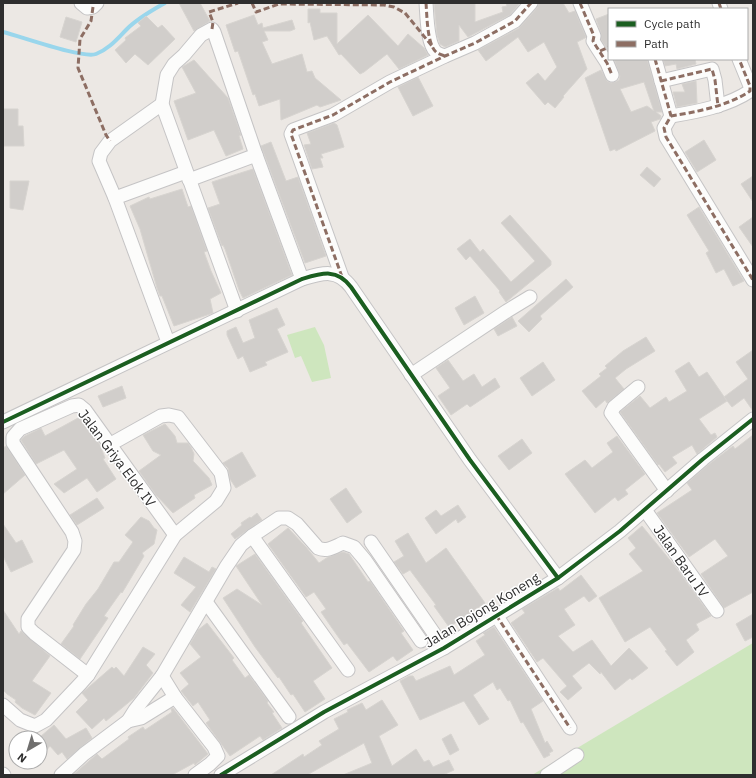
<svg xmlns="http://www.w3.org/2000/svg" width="756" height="778" viewBox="0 0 756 778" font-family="'IBM Plex Sans',sans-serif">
  <rect width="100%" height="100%" fill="#ece8e4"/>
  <g fill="#cee6be">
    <path d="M315 327 324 345 331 378 312 382 301 356 295 358 287 335Z"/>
    <path d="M753 643V775H532Z"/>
  </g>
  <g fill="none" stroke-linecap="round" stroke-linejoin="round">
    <path stroke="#99d6ec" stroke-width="4" d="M3 32C20 36 83 59 96 54 109 49 117 39 127 29 138 18 151 11 165 3"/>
  </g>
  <g fill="#d1cecb" stroke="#d7d4d0" fill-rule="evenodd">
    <path d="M179 3H200L210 21 194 31Z"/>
    <path d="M434 3H475V22L503 12 502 7 507 6 506 3H520L510 15 468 37 459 25V41L445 47 440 44 437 35Z"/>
    <path d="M539 3H563L569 13 575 11 586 37 585 38 577 42 587 69 563 96 564 97 555 108 548 102 545 105 526 83 538 73 545 81 557 67 544 42 528 52 518 37 486 61 478 50 519 28 537 8Z"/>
    <path d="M308 9H320V13H337V44L368 15 398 46 408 34 424 48 428 55 399 69 387 54 364 72 360 74 341 54 339 55 327 36 314 40 310 22 308 23Z"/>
    <path d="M609 14V51L601 40V33L596 19Z"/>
    <path d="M254 15 258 25 262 23 263 28 292 20 295 29 290 31H264L268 40 262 42 272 64 302 54 307 72 312 71 315 78 341 100 320 107 317 105 281 120 280 99 259 106 255 94 253 95 238 51 235 52 226 25Z"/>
    <path d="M146 16 158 28 162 25 175 39 148 65 135 54 126 63 115 50 126 40 125 38 141 26 138 23Z"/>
    <path d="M66 17 82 22 76 42 60 37Z"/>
    <path d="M614 59H647L662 112H656L661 116 660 119 651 122 655 131 616 151 615 149 610 151 585 78 601 70 607 81 611 83 615 82 619 80 620 76ZM644 82 654 111 647 106 631 112 620 89Z"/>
    <path d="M663 59H695L696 64 677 69 676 64 665 66Z"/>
    <path d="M194 60 228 98 241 135 239 136 243 149 226 156 214 130 188 140 174 101 196 93 182 67Z"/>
    <path d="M418 77 433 106 413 116 398 87Z"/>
    <path d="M696 81 697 103 677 107 673 92H685L682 84Z"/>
    <path d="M3 109H18V126H23L24 146H4V120H3Z"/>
    <path d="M334 123 337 125 344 147 321 154 323 158H320L323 167 312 169 304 145 311 144 307 133Z"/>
    <path d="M704 140 716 160 697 172 685 152Z"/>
    <path d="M271 142 286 181 298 177 326 256 305 263 261 146Z"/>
    <path d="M647 167 661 179 654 187 640 175Z"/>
    <path d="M253 169 292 275 243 298 239 290 225 249 223 245 222 246 208 208 220 204 212 182Z"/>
    <path d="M753 176V202L741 184Z"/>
    <path d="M10 181H29L23 210 10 208Z"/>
    <path d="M182 189 188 207 191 206 207 251 204 252 211 271 221 293 210 299 213 313 174 326 162 296H160L157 288 140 229 130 206 149 197 150 199Z"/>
    <path d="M699 207 744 281 733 286 724 269 716 273 706 253 709 251 687 215Z"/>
    <path d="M510 215 551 261V265L506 302 499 292 500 291 470 256 466 260 457 249 470 239 480 252 483 249 511 282 535 261 501 223Z"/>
    <path d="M753 217V247L739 227Z"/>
    <path d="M566 279 573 287 540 316 542 319 529 332 518 321Z"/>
    <path d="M475 296 484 313 464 325 455 308Z"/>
    <path d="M277 308 285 325 277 329 288 352 265 362 267 365 250 372 243 356 238 359 227 335V331L236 327 243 343 255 338 249 320Z"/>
    <path d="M512 317 517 326 498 336 494 329Z"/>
    <path d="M646 337 655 351 626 369 615 378 624 389 607 403 605 400 596 408 582 391 601 376 599 374 607 368 605 366 623 351Z"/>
    <path d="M753 350V411L744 398 732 407 724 397 748 379 736 362Z"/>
    <path d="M448 360 463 381 474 374 482 387 495 378 500 387 470 407 467 404 451 415 438 396 450 388 436 368Z"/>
    <path d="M543 362 555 380 532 396 520 378Z"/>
    <path d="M689 362 699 377 707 372 727 401 699 419 711 435 715 433 717 437 697 454 692 445 672 457 677 463 665 472 659 464 658 465 620 412 640 396 650 408 666 397 669 402 687 391 675 371Z"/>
    <path d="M122 386 126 398 103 407 98 396Z"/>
    <path d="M80 417 100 445 105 458 103 459 116 479 97 492 87 478 64 493 54 484 77 469 64 450 36 464 21 440 25 436 41 428 45 436Z"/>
    <path d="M165 424 175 436 177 443H188L191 447 194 454 193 461 209 478 212 485 194 495 195 498 173 513 156 495 139 471 161 455 153 451 143 435Z"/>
    <path d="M753 435V592L724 608 701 574 728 556 715 539 689 557 657 513 692 490 687 483 708 465 733 446 735 449Z"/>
    <path d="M617 436 645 474 625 490 628 494 618 501 615 497 595 513 565 474 585 460 592 468 613 452 607 443Z"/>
    <path d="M522 439 532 453 509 470 498 456Z"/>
    <path d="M6 446 25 475 3 494V448Z"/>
    <path d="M242 452 256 476 236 488 230 479 228 468 223 463Z"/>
    <path d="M346 488 362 512 347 523 330 499Z"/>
    <path d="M97 498 104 508 77 525 70 515Z"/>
    <path d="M458 505 466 517 458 523 456 519 436 534 425 518 436 510 441 516Z"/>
    <path d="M257 513 262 520 235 539 231 534 242 525 241 523 250 517 251 518Z"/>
    <path d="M141 517 149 521 154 528 157 530 154 544 142 553 144 556 122 593 121 592 104 616 108 618 80 659 61 644 74 626 73 625 86 604 98 589 114 562H119L133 542 125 535Z"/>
    <path d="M3 524 16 543 22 540 33 562 11 572 3 556Z"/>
    <path d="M642 526 674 565 711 616 696 624 699 630 686 640 694 652 677 666 665 651 667 650 650 627 625 642 599 598 643 571 629 554 636 548 628 538Z"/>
    <path d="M288 528 306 547 319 563 328 557 343 552 349 554 368 582 370 581 404 631 401 633 413 650 397 661 393 656 369 672 347 643 344 645 332 628 321 612 326 609 314 592 306 597 268 544Z"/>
    <path d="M408 533 426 563 446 548 485 603 449 627 434 606 436 605 410 570 403 574 394 562 404 556 395 541Z"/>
    <path d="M255 554 303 621 301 623 332 668 313 681 325 699 305 712 293 694 291 695 279 677 278 678 255 647 223 598 237 589 262 605 236 566Z"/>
    <path d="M184 557 209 572 212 567 216 569 190 612 181 605 196 587 174 573Z"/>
    <path d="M581 575 597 596 589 602 584 596 564 609 575 625 558 636 573 652 592 640 611 666 629 648 648 668 632 680 630 678 615 690 601 672 600 674 589 663 572 676 582 688 568 700 560 692 567 686 543 658 537 662 511 623 525 613 522 609 558 588 560 591Z"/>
    <path d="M3 610 19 634 21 631 50 656 32 681 51 693 35 715 22 708 15 702 16 700 7 694 3 690Z"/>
    <path d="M753 614V637L745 641 736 624Z"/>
    <path d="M207 623 234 658 232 660 245 678 249 675 268 701 267 703 274 712 272 713 282 728 263 740 260 736 230 756 206 723 210 720 198 702 193 706 181 691 189 684 180 673 201 657 190 644 198 630Z"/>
    <path d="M494 627 543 701 531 709 545 743 547 741 553 751 549 753 550 755 544 758 523 722 521 723 510 700 508 701 500 688 497 690 493 682 473 695 489 719 479 725 464 701 420 720 400 681 409 676H413L416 681 450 666 454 675 485 655 476 641 485 635 483 633Z"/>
    <path d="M143 647 155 654 146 665 153 673 134 698 106 721 104 718 92 729 76 712 88 700 82 693 112 667 114 669 116 667 124 676Z"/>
    <path d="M382 700 398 725 379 736 392 766 416 749 424 762 429 760 433 767 449 760 454 770 443 775H343L372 763 364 743 307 775H271L303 754 304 757 322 745 319 741 339 729 334 719 348 712 347 710 362 703 366 710Z"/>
    <path d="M173 708 208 754 195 765 194 763 172 775H73L97 754 102 759 129 739 128 737 143 727 145 730 172 712 171 709Z"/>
    <path d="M54 725 66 739 86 728 92 738 67 759 62 752 58 755 50 746 40 758V737Z"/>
    <path d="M451 734 459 750 450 755 442 739Z"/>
  </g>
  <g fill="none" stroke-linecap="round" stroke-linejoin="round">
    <defs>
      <g id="minor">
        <path d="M81 3 87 8 93 7 97 3"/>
        <path d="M426 3C427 15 427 44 436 52 438 54 442 55 445 56"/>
        <path d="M580 3 594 36 593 41 596 46 607 63 612 75"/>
        <path d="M719 3 721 9"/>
        <path d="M655 59 671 116 664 128 666 137 753 280"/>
        <path d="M661 81 712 69 715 80 718 106"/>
        <path d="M162 104 110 141 101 153 99 161 115 198 168 342"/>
        <path d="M671 116C696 112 728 106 750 91V86L739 59"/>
        <path d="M189 180 256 155"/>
        <path d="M115 198 186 172"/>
        <path d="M342 277 291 134 293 130 333 115 390 82 445 56 475 43 515 21 531 3"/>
        <path d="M237 311 162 104 167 75 174 64 184 55 201 35 212 29 214 32 256 155 302 279"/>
        <path d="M411 375 507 311 530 297"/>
        <path d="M638 387 614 407 611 413 667 491"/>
        <path d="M3 422 302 279C322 273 337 268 351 287L470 460 558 578"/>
        <path d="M645 510 717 611"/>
        <path d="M252 536 348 670"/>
        <path d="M371 542 444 648"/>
        <path d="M206 602 289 717"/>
        <path d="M496 615 570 728"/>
        <path d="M88 675 34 633 28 627V619L74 550 75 541 72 532 13 443V437L20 429 72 406 79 405 85 410 175 535"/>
        <path d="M162 676 175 697 214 747 218 756 210 764 195 775"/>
        <path d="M3 705 20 720 35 726 46 720 81 683 88 675 175 535 216 501 224 488 221 473 178 417 169 415 161 416 109 445"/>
        <path d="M128 721 141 718 175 697"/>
        <path d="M3 774 4 775"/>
        <path d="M61 775 84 754 128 721 135 710 162 676 226 567 241 545 252 536 279 518H288L297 524 318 548C327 552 334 547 343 543L354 547 365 560 421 641"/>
        <path d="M221 775 324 712 444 648 558 578 620 531 703 459 753 419"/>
        <path d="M547 775 577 755"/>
      </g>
    </defs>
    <use href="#minor" stroke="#c5c4c5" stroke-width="15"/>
    <use href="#minor" stroke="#fcfcfb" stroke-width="13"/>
    <g stroke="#8d6e63" stroke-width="3" stroke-dasharray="6 3" stroke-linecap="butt">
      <path d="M252 3 256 12 279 4 384 5 394 7 405 13 432 46"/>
      <path d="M426 3C427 15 427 44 436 52 438 54 442 55 445 56"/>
      <path d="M580 3 594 36 593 41 596 46 607 63 612 75"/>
      <path d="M719 3 721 9"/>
      <path d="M93 7 91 21 80 39 78 68 106 135 110 141"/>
      <path d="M212 29 213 22 209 12 238 3"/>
      <path d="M600 51 609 47"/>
      <path d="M655 59 671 116 664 128 666 137 753 280"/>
      <path d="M661 81 712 69 715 80 718 106"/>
      <path d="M671 116C696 112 728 106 750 91V86L739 59"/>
      <path d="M342 277 291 134 293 130 333 115 390 82 445 56 475 43 515 21 531 3"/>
      <path d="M496 615 570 728"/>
    </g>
    <defs>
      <g id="cycleway">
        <path d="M3 422 302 279C322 273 337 268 351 287L470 460 558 578"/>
        <path d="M221 775 324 712 444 648 558 578 620 531 703 459 753 419"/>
      </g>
    </defs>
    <use href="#cycleway" stroke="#fff" stroke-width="6"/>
    <use href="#cycleway" stroke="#1b5e20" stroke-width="4"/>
  </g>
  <g text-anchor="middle" stroke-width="3" stroke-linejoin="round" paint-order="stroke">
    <g font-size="14" fill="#2e2e2e" stroke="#fff">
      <text transform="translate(117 458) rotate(53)" y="5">Jalan Griya Elok IV</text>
      <text transform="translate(681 561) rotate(55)" y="5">Jalan Baru IV</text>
      <text transform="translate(482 610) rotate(-31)" y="5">Jalan Bojong Koneng</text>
    </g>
  </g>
  <rect width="756" height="778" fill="none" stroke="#2e2e2e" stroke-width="8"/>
  <rect x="608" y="8" width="140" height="52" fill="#ffffff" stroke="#ababab"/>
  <rect x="616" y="21" width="20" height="6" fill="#1b5e20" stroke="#ababab"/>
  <text x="644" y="28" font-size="12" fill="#2e2e2e">Cycle path</text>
  <rect x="616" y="41" width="20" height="6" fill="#8d6e63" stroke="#ababab"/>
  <text x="644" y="48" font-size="12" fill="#2e2e2e">Path</text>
  <g transform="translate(28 750) rotate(218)"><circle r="19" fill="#ffffff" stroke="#ababab"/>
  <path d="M0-3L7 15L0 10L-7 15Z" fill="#706f6e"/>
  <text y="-6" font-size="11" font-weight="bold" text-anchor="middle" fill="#2e2e2e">N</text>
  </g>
</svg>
